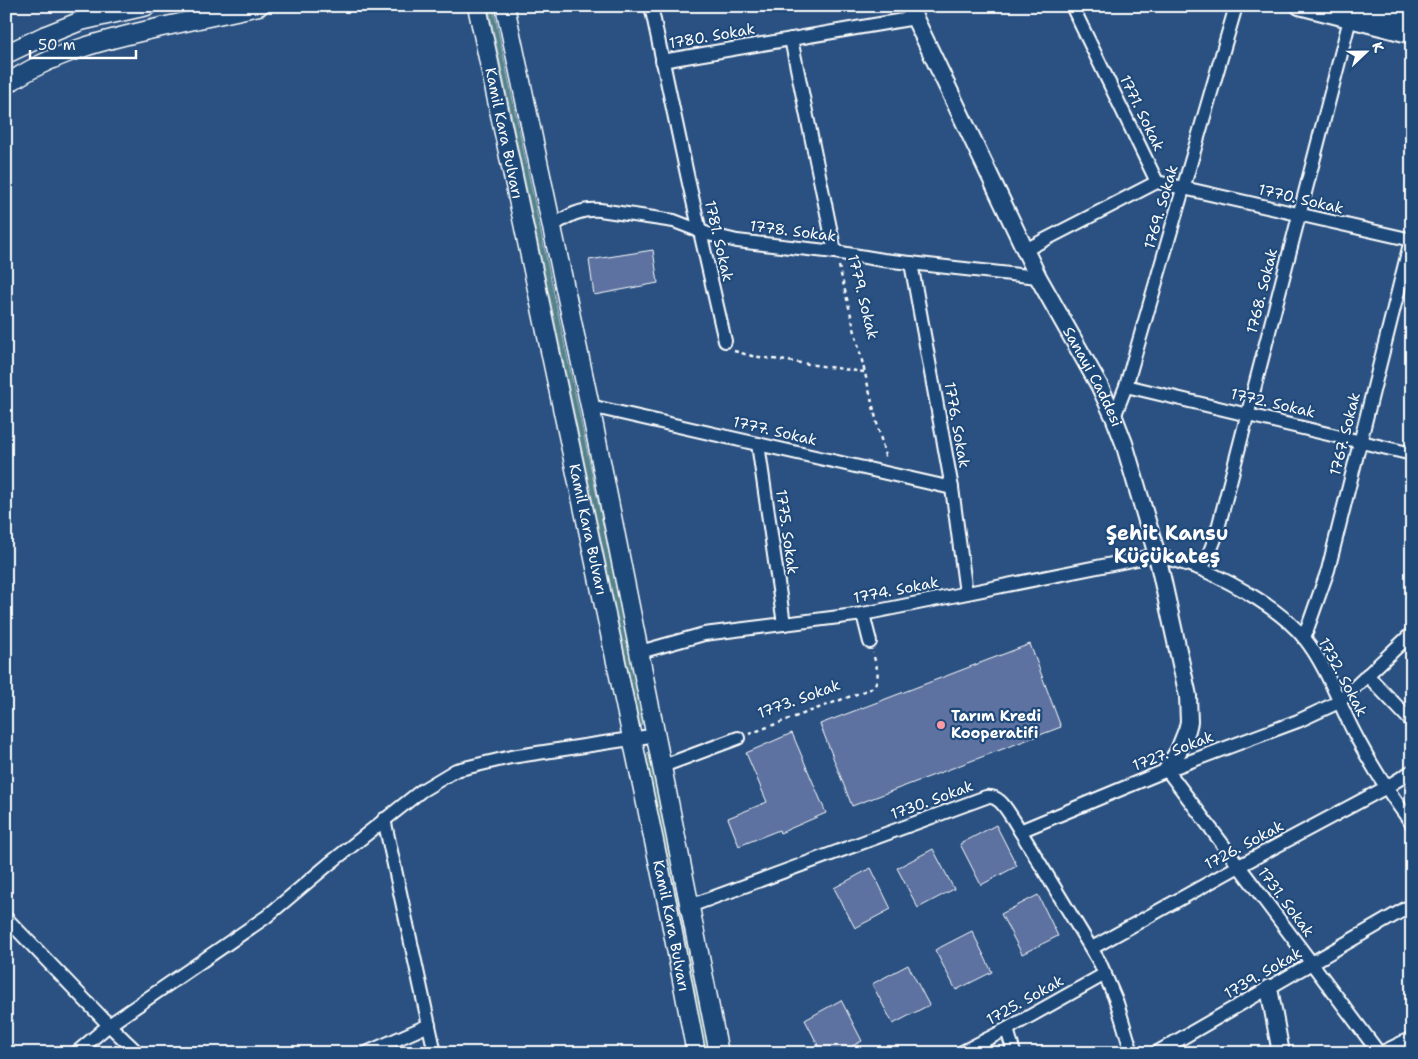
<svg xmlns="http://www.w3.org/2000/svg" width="1418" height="1059" viewBox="0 0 1418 1059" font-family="'Shantell Sans',sans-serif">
  <rect width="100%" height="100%" fill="#2a5181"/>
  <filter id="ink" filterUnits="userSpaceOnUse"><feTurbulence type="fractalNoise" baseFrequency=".02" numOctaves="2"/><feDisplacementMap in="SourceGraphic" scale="10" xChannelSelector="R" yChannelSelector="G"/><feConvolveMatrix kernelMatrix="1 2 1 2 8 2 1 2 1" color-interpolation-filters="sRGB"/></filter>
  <g filter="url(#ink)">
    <g fill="#55828a" stroke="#aac0c4">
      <path d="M488 6H493L645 723 640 725Z"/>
      <path d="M650 749 710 1053H704L646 756Z"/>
    </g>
    <g fill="#5d72a0" stroke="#fff">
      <path d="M653 250 658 283 594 295 589 260Z"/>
      <path d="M1030 644 1061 727 852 806 820 724Z"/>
      <path d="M792 733 826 813 780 833 779 830 739 846 728 818 767 802 746 753Z"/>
      <path d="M996 825 1017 866 981 885 960 844Z"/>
      <path d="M933 849 954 889 918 908 897 868Z"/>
      <path d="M871 868 891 909 855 928 834 888Z"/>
      <path d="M1038 895 1058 936 1022 954 1001 914Z"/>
      <path d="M972 931 992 972 956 990 935 950Z"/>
      <path d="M908 965 929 1005 893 1024 872 984Z"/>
      <path d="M841 1000 862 1041 839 1053H822L805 1020Z"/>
    </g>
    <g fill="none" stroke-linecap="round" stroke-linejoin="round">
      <defs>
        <g id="minor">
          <path d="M651 6 688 179 725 341"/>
          <path d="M791 39 835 252"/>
          <path d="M662 61 915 18"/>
          <path d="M1157 182 1412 240"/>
          <path d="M552 226C568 216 581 208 600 210L674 221 708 234 737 241 835 252 883 260 1038 277"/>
          <path d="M1025 250 1157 182 1072 6"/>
          <path d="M911 263 952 488 966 593"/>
          <path d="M1126 386 1412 454"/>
          <path d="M590 406 952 488"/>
          <path d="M1114 417 1126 386 1236 6"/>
          <path d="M758 444 784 624"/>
          <path d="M1201 569 1209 554 1216 536 1350 19"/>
          <path d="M863 614 870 642"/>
          <path d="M1304 638 1328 570 1412 236"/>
          <path d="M640 652 704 634 863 614 1157 555C1172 560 1187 564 1201 569 1235 584 1282 610 1305 639 1328 668 1340 708 1358 740 1374 770 1392 797 1412 824"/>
          <path d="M1367 675 1412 722"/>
          <path d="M663 766 738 738"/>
          <path d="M1167 770 1379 1053"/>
          <path d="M384 819 435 1053"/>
          <path d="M1020 831 1167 770 1298 721 1339 702 1412 633"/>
          <path d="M690 906 986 797C1000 795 1006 809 1013 819L1100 963 1117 1003 1132 1053"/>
          <path d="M6 918 109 1025 138 1053"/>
          <path d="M1092 948 1239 866 1385 788 1412 771"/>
          <path d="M1007 1029 1014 1053"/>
          <path d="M76 1053 109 1025 266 917 329 864 421 791 456 770 511 757 657 735"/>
          <path d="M366 1053 429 1025"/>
          <path d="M960 1053 1007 1029 1105 974"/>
          <path d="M1156 1053 1412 905"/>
          <path d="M1381 1053 1412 1038"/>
        </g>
        <g id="tertiary">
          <path id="s1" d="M909 6 1038 277 1099 385 1114 417 1124 443 1157 555 1188 696 1189 722 1187 730 1179 750 1167 770"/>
          <path d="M1299 6 1412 35"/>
          <path d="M1358 6 1412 20"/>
          <path d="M1269 988 1281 1053"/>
        </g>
        <g id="secondary">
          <path id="s2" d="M477 6 669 912 696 1053"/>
          <path d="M505 6 590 406 719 1053"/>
          <path d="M6 54 46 35 81 21 147 6"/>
          <path d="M6 85C52 52 108 39 162 27 194 20 227 13 259 6"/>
        </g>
      </defs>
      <use href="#minor" stroke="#fff" stroke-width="16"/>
      <use href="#tertiary" stroke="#fff" stroke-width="20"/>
      <use href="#secondary" stroke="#fff" stroke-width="21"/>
      <g stroke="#fff" stroke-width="2.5" stroke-dasharray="4 4" stroke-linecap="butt">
        <path d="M839 266 886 460"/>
        <path d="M734 351 752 356 864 372"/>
        <path d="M749 734 870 689C883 680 876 666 873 653"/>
      </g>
      <use href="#minor" stroke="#1f4a7a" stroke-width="12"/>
      <use href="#tertiary" stroke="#1f4a7a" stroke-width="16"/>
      <use href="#secondary" stroke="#1f4a7a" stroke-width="18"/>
    </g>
  </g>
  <circle fill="#ff9aa2" stroke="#1f4a7a" stroke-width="2" cx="941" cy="725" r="5"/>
  <g text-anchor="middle" stroke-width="4.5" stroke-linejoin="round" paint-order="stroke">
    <g font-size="15" fill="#fff" stroke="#1f4a7a">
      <text transform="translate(712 36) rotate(-10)" y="5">1780. Sokak</text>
      <text transform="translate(1142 113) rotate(64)" y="5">1771. Sokak</text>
      <text dy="5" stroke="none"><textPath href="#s2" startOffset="130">Kamil Kara Bulvarı</textPath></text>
      <text transform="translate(1301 199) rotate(13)" y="5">1770. Sokak</text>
      <text transform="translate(1161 207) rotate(-74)" y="5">1769. Sokak</text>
      <text transform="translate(793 231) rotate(7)" y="5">1778. Sokak</text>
      <text transform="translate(719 241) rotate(77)" y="5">1781. Sokak</text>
      <text transform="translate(1262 291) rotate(-76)" y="5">1768. Sokak</text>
      <text transform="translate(863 297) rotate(76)" y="5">1779. Sokak</text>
      <text dy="5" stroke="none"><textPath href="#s1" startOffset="414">Sanayi Caddesi</textPath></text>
      <text transform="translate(1273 403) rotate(13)" y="5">1772. Sokak</text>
      <text transform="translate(957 425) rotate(80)" y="5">1776. Sokak</text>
      <text transform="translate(775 431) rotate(13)" y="5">1777. Sokak</text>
      <text transform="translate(1345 434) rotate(-76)" y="5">1767. Sokak</text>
      <text dy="5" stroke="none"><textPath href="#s2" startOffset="535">Kamil Kara Bulvarı</textPath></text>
      <text transform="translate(787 532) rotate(82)" y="5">1775. Sokak</text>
      <text transform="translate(896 590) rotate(-11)" y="5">1774. Sokak</text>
      <text transform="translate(1343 677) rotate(62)" y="5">1732. Sokak</text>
      <text transform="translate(799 699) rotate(-20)" y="5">1773. Sokak</text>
      <text transform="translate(1173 751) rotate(-21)" y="5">1727. Sokak</text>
      <text transform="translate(932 800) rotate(-20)" y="5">1730. Sokak</text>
      <text transform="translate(1244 845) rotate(-28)" y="5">1726. Sokak</text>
      <text transform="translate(1286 902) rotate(53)" y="5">1731. Sokak</text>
      <text dy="5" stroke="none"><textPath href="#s2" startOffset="940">Kamil Kara Bulvarı</textPath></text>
      <text transform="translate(1263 973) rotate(-30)" y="5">1739. Sokak</text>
      <text transform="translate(1025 1000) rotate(-29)" y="5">1725. Sokak</text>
    </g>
    <g font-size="15" font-weight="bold" fill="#fff" stroke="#1f4a7a" text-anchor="start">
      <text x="951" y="721">Tarım Kredi<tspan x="951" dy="17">Kooperatifi</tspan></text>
    </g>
    <g font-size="20" font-weight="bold" fill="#fff" stroke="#1f4a7a">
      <text x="1167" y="540">Şehit Kansu<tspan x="1167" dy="23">Küçükateş</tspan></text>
    </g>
  </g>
  <rect width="1418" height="1059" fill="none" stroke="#1f4a7a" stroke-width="25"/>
  <rect x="12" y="12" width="1393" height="1034" fill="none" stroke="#fff" stroke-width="2" filter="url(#ink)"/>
  <g transform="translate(1366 52) rotate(68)" stroke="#1f4a7a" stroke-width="4" paint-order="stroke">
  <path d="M0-4L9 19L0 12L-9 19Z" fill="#ffffff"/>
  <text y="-8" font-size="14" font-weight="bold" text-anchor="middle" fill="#ffffff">K</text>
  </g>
  <path d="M30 50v8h106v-8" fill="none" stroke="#ffffff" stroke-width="2.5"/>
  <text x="38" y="50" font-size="15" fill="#ffffff" stroke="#1f4a7a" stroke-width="4" paint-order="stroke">50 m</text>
</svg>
